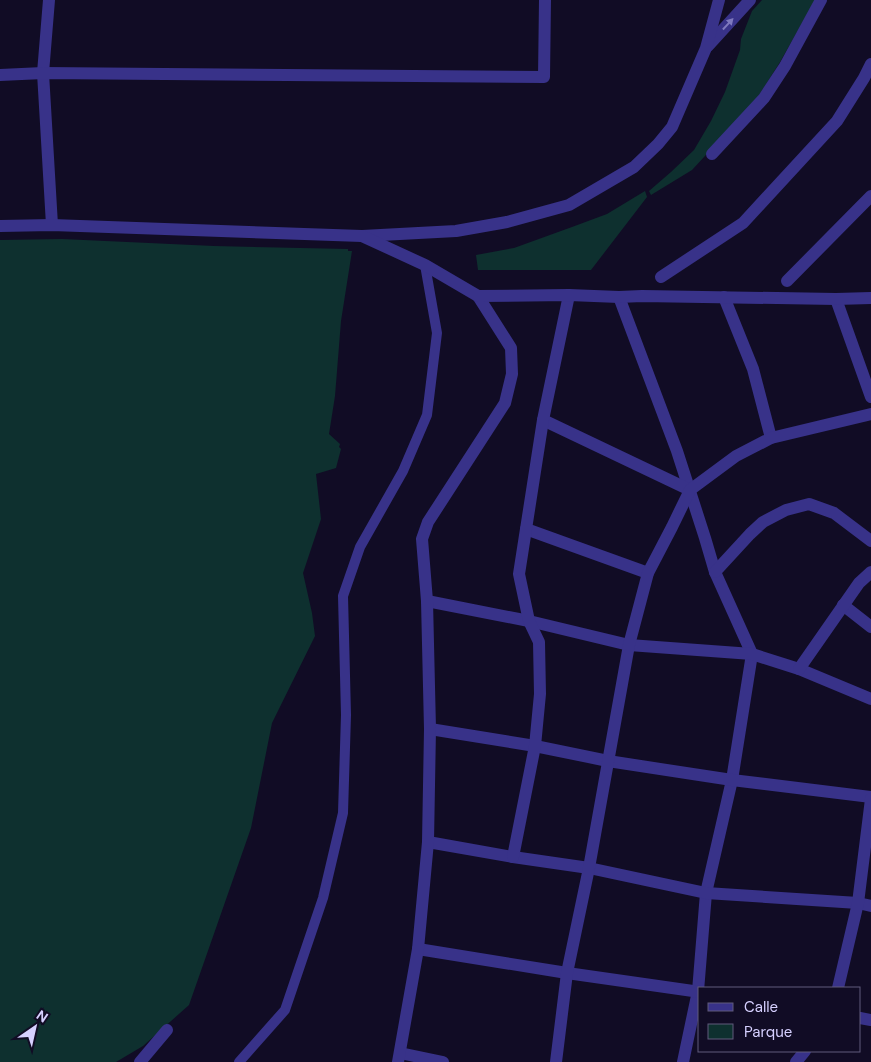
<svg xmlns="http://www.w3.org/2000/svg" width="871" height="1062" viewBox="0 0 871 1062" font-family="'DM Sans',sans-serif">
  <rect width="100%" height="100%" fill="#110c25"/>
  <g fill="#0e302f">
    <path d="M762 0H815L780 62 754 103 692 170 651 195 649 191 671 172 694 150 711 121 725 92 740 50 741 39 752 11Z"/>
    <path d="M645 191 647 197 591 270H478L476 255 514 248 572 227 607 214Z"/>
    <path d="M62 239 214 246 348 249V251H352L341 321 335 396 329 434 340 444 339 447 341 449 336 468 316 474 321 519 303 573 312 613 315 636 272 723 251 828 189 1005 143 1046 116 1062H0V240Z"/>
  </g>
  <g fill="none" stroke-linecap="round" stroke-linejoin="round">
    <path stroke="#383289" stroke-width="10" d="M239 1062 285 1010 323 898 343 813 346 715 343 596 360 547 403 471 427 415 437 333 425 265"/>
    <g stroke="#383289" stroke-width="12">
      <path d="M49 0 43 73 52 225"/>
      <path d="M708 46 750 0"/>
      <path d="M0 75 43 73 544 77 545 0"/>
      <path d="M712 154 764 98 785 66 821 0"/>
      <path d="M362 236 456 231 507 222 569 205 634 167 658 144 672 127 706 48 719 0"/>
      <path d="M661 277 743 223 837 121 864 78 871 64"/>
      <path d="M787 281 871 196"/>
      <path d="M619 297 677 451 705 538 715 572 752 654 732 780 706 893 698 991 683 1062"/>
      <path d="M724 297 753 369 771 438"/>
      <path d="M836 299 871 397"/>
      <path d="M543 420 690 490"/>
      <path d="M526 529 648 573"/>
      <path d="M715 572 750 534 763 522 786 510 809 504 834 513 871 541"/>
      <path d="M427 601 529 621 629 645 752 654 799 669 871 699"/>
      <path d="M843 605 871 627"/>
      <path d="M799 669 859 583 871 572"/>
      <path d="M430 729 535 746 608 761 732 780 871 797"/>
      <path d="M428 842 513 857 589 868 706 893 858 903 871 906"/>
      <path d="M513 857 535 746 540 694 539 642 529 621 519 574 543 420 569 295"/>
      <path d="M418 949 567 973 700 992"/>
      <path d="M838 988 858 903 871 799"/>
      <path d="M860 1018 871 1020"/>
      <path d="M400 1053 443 1062"/>
      <path d="M140 1062 167 1030"/>
      <path d="M398 1062 418 949 428 842 430 729 427 601 422 539 428 522 505 403 512 374 511 348 478 296"/>
      <path d="M556 1062 567 973 589 868 629 645 648 573 672 527 690 490 736 456 771 438 871 414"/>
      <path d="M796 1062 805 1051"/>
    </g>
    <path stroke="#383289" stroke-width="12" d="M0 226 52 225 362 236 425 265 478 296 569 295 619 297 642 296 836 299 871 298"/>
  </g>
  <defs><path id="oneway-solid" d="M-6-.8H1V-3.2L6.5 0L1 3.2V.8H-6Z" transform="scale(1.25)"/></defs>
  <use fill="#7f79be" href="#oneway-solid" transform="translate(728 24) rotate(-47)"/>
  <rect x="698" y="987" width="162" height="65" fill="#110c25" stroke="#605a7c"/>
  <rect x="708" y="1003" width="25" height="8" fill="#383289" stroke="#605a7c"/>
  <text x="744" y="1012" font-size="15" fill="#d6d0ff">Calle</text>
  <rect x="708" y="1024" width="25" height="15" fill="#0e302f" stroke="#605a7c"/>
  <text x="744" y="1037" font-size="15" fill="#d6d0ff">Parque</text>
  <g transform="translate(35 1027) rotate(34)" stroke="#110c25" stroke-width="4" paint-order="stroke">
  <path d="M0-4L9 19L0 12L-9 19Z" fill="#d6d0ff"/>
  <text y="-8" font-size="14" font-weight="bold" text-anchor="middle" fill="#d6d0ff">N</text>
  </g>
</svg>
